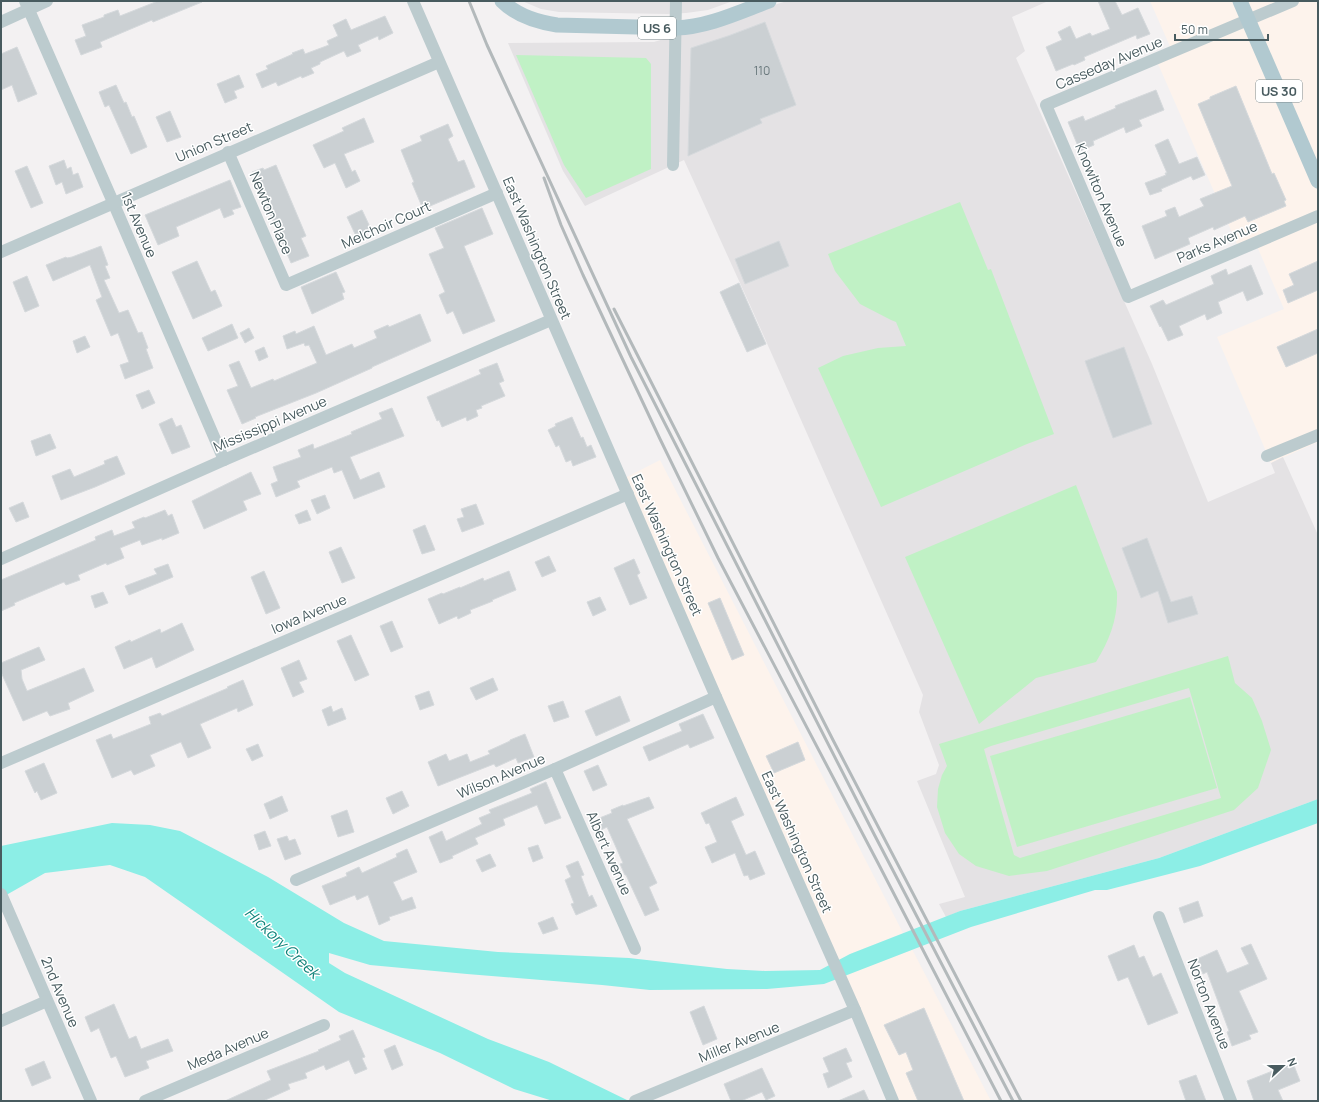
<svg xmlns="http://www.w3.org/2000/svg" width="1319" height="1102" viewBox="0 0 1319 1102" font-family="Manrope,sans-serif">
  <rect width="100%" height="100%" fill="#f3f1f2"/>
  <g fill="#fdf3ec">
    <path d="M1150 1H1318V442L1271 463 1217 337 1284 309 1257 246 1241 253 1155 57 1172 51Z"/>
    <path d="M660 460 903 933 850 954 835 962 623 479Z"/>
    <path d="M912 950 913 951 991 1101H894L842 976Z"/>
  </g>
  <g fill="#e4e2e4">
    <path d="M522 1H733L708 10 686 13 667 14 559 12 541 9Z"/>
    <path d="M787 1H1046V2L1012 17 1025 51 1016 58 1152 364 1208 502 1275 473 1271 463 1283 457 1318 535V799L1159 858 960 911 946 917 939 904 965 897 917 781 936 774 939 765 919 712 923 695 750 305 684 160 585 206 563 171 508 43 654 42Z"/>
  </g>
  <g fill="#c0f1c5" fill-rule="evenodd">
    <path d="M516 55 646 58 651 64V169L586 198 564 165Z"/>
    <path d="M960 202 988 270 991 269 1054 434 1027 444 881 507 818 368 843 356 878 348 906 346 896 322 891 320 860 304 835 271 828 254Z"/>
    <path d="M1076 485 1117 592C1118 618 1110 640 1096 662L1036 678 979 724 905 557Z"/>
    <path d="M1228 656 1235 683 1252 698 1262 721 1271 750 1258 788 1234 810 1047 871 1009 876 976 866 959 854 945 833 937 807 938 789 942 775 947 766 939 744ZM1189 688 1221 798 1020 858 1014 855 984 749 991 746Z"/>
    <path d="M1190 697 1217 788 1017 847 990 756Z"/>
  </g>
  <path fill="#8ceee6" d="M1318 799V823L1200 866 1107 890H1095L971 927 824 984 767 989 650 990 602 985 467 974 370 965 329 953V963L345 973 488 1039 549 1062 629 1101H553L514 1089 440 1053 339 1012 145 877 110 865 45 873 1 898V846L112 823 150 825 180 831 268 877 344 923 384 941 498 952 629 958 727 969 765 971 820 970 850 954 960 911 1159 858Z"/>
  <g fill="#cbd0d3" stroke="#d5d9dc">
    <path d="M158 1 202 2 153 22 152 20 100 42 102 47 81 55 75 40 86 36 82 25 104 17V15L118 10 120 16Z"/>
    <path d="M1098 1H1115L1122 15 1138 8 1150 34 1137 39 1136 35 1084 57 1085 60 1074 65 1073 64 1056 71 1046 47 1062 40 1058 32 1070 26 1076 39 1090 33 1092 36 1110 29Z"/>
    <path d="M385 16 393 33 379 40 378 36 358 45 361 51 347 57 344 51 320 62V64L311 68 314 73 302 78 301 76 278 86 276 82 262 88 256 74 268 69 266 66 293 54 292 53 303 49 305 54 329 45 327 41 338 36 333 25 346 19 351 30Z"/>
    <path d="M765 22 796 105 760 119 762 123 688 156 691 48 728 36Z"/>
    <path d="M17 47 37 94 18 102 12 85 1 90V54Z"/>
    <path d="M239 75 244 87 234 91 237 98 225 103 217 84Z"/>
    <path d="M116 85 124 103 126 102 132 117 134 116 147 147 131 154 109 105 105 107 99 92Z"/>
    <path d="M1236 86 1272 174 1274 173 1286 200 1284 201 1286 206 1248 222 1245 216 1214 230 1213 227 1188 238 1190 244 1155 259 1142 226 1167 216 1165 211 1175 207 1179 217 1204 206 1200 199 1232 186 1198 104 1210 99V97Z"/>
    <path d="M1156 90 1164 110 1139 120 1142 126 1126 133 1124 127 1093 141 1094 145 1080 151 1068 122 1083 116 1085 121 1116 108 1115 106Z"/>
    <path d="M170 111 181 137 167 142 156 117Z"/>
    <path d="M364 118 374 142 344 154 352 172 355 170 360 181 346 188 335 163 324 168 313 145 344 131 342 128Z"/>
    <path d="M448 124 453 136 448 139 458 162 464 160 475 187 423 209 412 183 414 182 401 150 422 141 420 136Z"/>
    <path d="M1168 139 1179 164 1197 157 1205 175 1193 180 1191 176 1161 189 1162 191 1150 195 1145 183 1166 175 1165 173H1167L1155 145Z"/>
    <path d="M64 160 67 169 71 167 73 175 78 173 83 187 66 194 62 182 56 185 49 166Z"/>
    <path d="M276 165 306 236 301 238 309 256 291 263 252 172 263 168 264 170Z"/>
    <path d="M27 166 43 203 31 208 15 171Z"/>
    <path d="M230 180 241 207 232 210 234 214 224 218 220 208 176 227 179 236 158 245 145 215Z"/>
    <path d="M482 208 493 234 464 246 495 321 463 334 453 311 447 314 439 295 445 292 429 254 444 248 435 228Z"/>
    <path d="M362 210 371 229 356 236 347 217Z"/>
    <path d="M779 241 789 266 745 284 735 259Z"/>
    <path d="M101 246 108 265 105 266 110 278 104 280 119 313 128 310 138 333 142 332 148 348 146 349 153 368 125 379 120 365 129 362 118 333 111 336 96 300 102 297 90 265 53 281 46 265 66 257 67 258 72 257Z"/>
    <path d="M197 261 211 292 215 290 222 306 193 319 172 272Z"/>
    <path d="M1318 261V290L1288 303 1283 290 1294 285 1289 274Z"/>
    <path d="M1251 265 1263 294 1247 301 1243 291 1218 302 1222 313 1207 320 1205 314 1179 326 1183 335 1168 341 1161 326 1160 327 1150 306 1163 300 1166 305 1214 284 1211 276 1226 269 1228 275Z"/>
    <path d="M336 272 345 292 342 293 344 299 312 314 301 287Z"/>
    <path d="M27 276 39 306 25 312 13 282Z"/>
    <path d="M739 283 766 344 747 352 720 292Z"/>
    <path d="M420 314 431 341 372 367V368L316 393 255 417 256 418 242 424 227 390 238 386 229 365 239 361 251 388 273 379 274 381 317 363 309 345 305 346 304 343 287 349 283 336 295 331 296 334 314 326 326 355 352 344 354 348 377 338 374 331 388 325 389 327Z"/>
    <path d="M232 324 238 338 208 351 202 338Z"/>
    <path d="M249 328 254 338 245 343 240 333Z"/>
    <path d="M1318 329V353L1286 367 1277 347Z"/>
    <path d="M85 336 90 347 77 353 73 341Z"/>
    <path d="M264 347 268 357 259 361 255 351Z"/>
    <path d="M1124 347 1152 424 1113 438 1085 361Z"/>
    <path d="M497 363 504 381 499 383 505 396 481 406 482 408 476 410 478 416 467 421 466 417 442 427 439 420 437 421 427 397 481 374 479 370Z"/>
    <path d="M149 390 155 403 142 409 136 395Z"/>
    <path d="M392 408 404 436 350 457 360 480 379 472 385 487 354 499 342 470 334 473 332 467 297 481 300 487 276 497 271 484 278 481 273 467 301 457 298 450 313 444 314 449 352 434 351 432 382 419 379 413Z"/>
    <path d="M572 417 581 438 583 437 587 447 591 445 596 457 573 466 571 460 566 462 559 445 556 447 548 430 556 426 555 424Z"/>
    <path d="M172 418 176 427 181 425 190 447 172 454 159 424Z"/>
    <path d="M50 434 56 448 36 456 31 441Z"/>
    <path d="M117 456 125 474 95 487 61 500 52 476 70 469 74 477 105 464 104 461Z"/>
    <path d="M251 472 261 494 243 501 247 510 204 529 192 501Z"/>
    <path d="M325 495 330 508 317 514 311 500Z"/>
    <path d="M23 502 29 517 16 522 9 508Z"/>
    <path d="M476 504 484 524 462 532 457 519 464 517 461 509Z"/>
    <path d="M165 510 168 516 172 514 179 533 162 540V538L142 545 140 540 120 548 124 558 107 565 106 563 78 575 80 580 66 585 64 582 14 603 15 605 1 611V580L96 540 95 537 112 530 114 536 135 528 132 522 144 517 145 518Z"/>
    <path d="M307 510 311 520 299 524 295 515Z"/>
    <path d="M425 525 435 550 422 554 413 530Z"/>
    <path d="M1147 538 1171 602 1192 596 1198 614 1168 623 1158 591 1141 598 1122 548Z"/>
    <path d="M341 547 355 578 342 583 329 552Z"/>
    <path d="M549 556 556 571 542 577 535 562Z"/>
    <path d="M634 559 640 573 637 575 647 598 630 605 614 568Z"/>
    <path d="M168 564 173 577 129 595 125 586 157 574 154 569Z"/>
    <path d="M264 571 280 608 266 614 251 577Z"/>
    <path d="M509 571 516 590 492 600 493 601 470 610 471 613 458 619 457 616 439 624 428 599 442 593 443 594 460 587V588L483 578 484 581Z"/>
    <path d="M103 592 108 603 95 608 91 596Z"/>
    <path d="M600 597 606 610 593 616 587 602Z"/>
    <path d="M720 598 744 655 732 660 708 603Z"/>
    <path d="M392 621 403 647 391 652 380 626Z"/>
    <path d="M182 623 194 650 156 668 152 657 124 669 115 647 130 640 131 642 160 629 161 633Z"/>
    <path d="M351 635 369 675 355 681 337 641Z"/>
    <path d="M39 647 45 660 21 670 22 679 27 691 84 668 94 691 68 703 70 709 50 716 47 711 23 721 1 672V663Z"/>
    <path d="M299 660 307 679 299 682 304 692 293 697 281 668Z"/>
    <path d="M493 678 498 690 476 700 470 688Z"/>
    <path d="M243 680 253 705 238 712 237 708 200 724 211 748 188 758 181 742 150 755 155 766 134 775 131 770 112 778 96 740 111 734 113 739 151 724 149 717 160 713 162 716 228 688 227 687Z"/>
    <path d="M429 691 434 705 420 710 415 696Z"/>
    <path d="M620 696 630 721 596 736 585 711Z"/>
    <path d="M563 701 569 717 554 722 548 706Z"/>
    <path d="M331 706 333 712 342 708 346 719 328 726 322 710Z"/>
    <path d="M703 714 714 738 690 748 688 744 649 761 643 747 682 731 679 724Z"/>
    <path d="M525 734 534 757 518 763 516 758 496 767 494 764 438 786 428 762 446 754 449 761 467 754 470 762 490 754 488 751 510 741V740Z"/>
    <path d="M798 742 805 760 774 773 766 756Z"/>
    <path d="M258 744 263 756 252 761 246 749Z"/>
    <path d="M44 763 57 793 41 800 37 791 35 793 25 771Z"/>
    <path d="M598 765 607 785 593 791 584 771Z"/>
    <path d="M546 782 561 818 545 824 537 805 503 819 505 825 475 838 478 844 452 856 453 858 440 863 429 837 442 831 446 841 482 824 479 818 491 813 489 810 532 793 530 789Z"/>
    <path d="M402 791 409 806 393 814 386 798Z"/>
    <path d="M282 796 288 811 270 819 264 804Z"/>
    <path d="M649 797 654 808 627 819 657 883 649 887 659 910 645 916 626 875H625L620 864 623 863 607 827 601 830 597 819 612 813 611 810 623 805V806Z"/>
    <path d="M736 797 744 815 731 821 746 855 755 851 765 874 750 880 748 875 744 876 735 853 712 863 705 847 717 842 709 823 706 824 701 813Z"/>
    <path d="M347 810 354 832 338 837 331 816Z"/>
    <path d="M265 831 271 846 259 850 254 835Z"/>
    <path d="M287 836 289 841 295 839 301 854 285 860 277 839Z"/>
    <path d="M538 845 543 858 533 862 528 848Z"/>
    <path d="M407 849 417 872 393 882 402 901 412 897 416 908 389 917 390 920 379 925 368 895 357 900 355 895 330 905 322 886 347 876 346 873 359 867 362 873 397 857 396 854Z"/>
    <path d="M490 854 496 866 482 872 476 860Z"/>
    <path d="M578 861 584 875 581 876 589 897 592 895 597 906 576 915 571 904 574 903 565 880 571 877 566 866Z"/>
    <path d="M1198 901 1203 916 1184 923 1179 908Z"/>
    <path d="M553 917 558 929 543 934 538 923Z"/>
    <path d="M1251 944 1267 979 1239 991 1258 1032 1249 1035 1251 1039 1232 1046 1227 1032 1229 1031 1207 972 1203 974 1197 959 1217 950 1227 973 1249 964 1241 948Z"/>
    <path d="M1134 945 1139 958 1144 956 1153 977 1161 973 1178 1013 1148 1025 1128 977 1118 981 1108 956Z"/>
    <path d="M114 1004 129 1039 136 1036 141 1049 168 1039 173 1051 146 1061 149 1068 125 1077 116 1056 111 1058 99 1028 91 1032 85 1017Z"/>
    <path d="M704 1006 717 1039 703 1045 690 1012Z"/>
    <path d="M924 1008 964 1101H918L906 1073 913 1070 906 1052 899 1055 884 1025Z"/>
    <path d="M353 1030 365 1057 362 1058 367 1069 355 1074 349 1060 326 1070 324 1065 305 1073 307 1078 288 1084 290 1089 263 1101H225L271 1080 267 1071 319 1051 318 1050 341 1040 339 1036Z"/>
    <path d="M395 1045 403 1065 392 1070 384 1050Z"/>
    <path d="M846 1048 852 1061 846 1063 852 1077 828 1088 823 1074 829 1072 823 1058Z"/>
    <path d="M44 1061 51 1078 32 1086 25 1069Z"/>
    <path d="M1293 1063 1300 1081 1278 1090 1283 1101H1254L1247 1081Z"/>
    <path d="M762 1068 775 1096 766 1100 762 1092 741 1101H731L724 1084Z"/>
    <path d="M1196 1075 1206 1101H1186L1179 1081Z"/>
    <path d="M864 1090 869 1101H838Z"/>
  </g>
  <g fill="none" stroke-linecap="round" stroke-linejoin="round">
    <g stroke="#bccbce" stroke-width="12">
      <path d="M25 1 113 202 224 460"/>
      <path d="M413 1 716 697 855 1010 893 1101"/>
      <path d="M1293 1 1046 105 1128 297 1318 216"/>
      <path d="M1 22 47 1"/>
      <path d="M228 152 286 285 497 193"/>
      <path d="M673 165 676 1"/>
      <path d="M1 252 439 62"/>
      <path d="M1267 456 1318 435"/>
      <path d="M1 559 224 460 551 320"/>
      <path d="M1 763 628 494"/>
      <path d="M555 769 635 949"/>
      <path d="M296 880 555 769 716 697"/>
      <path d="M1 894 91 1101"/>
      <path d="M1159 917 1231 1101"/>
      <path d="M1 1021 47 1001"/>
      <path d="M145 1101 324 1025"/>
      <path d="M635 1101 855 1010"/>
    </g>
    <g stroke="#b1c9d0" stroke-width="15">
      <path d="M502 1C517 16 537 22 557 25L676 28C708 27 739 12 769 1"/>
      <path d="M1240 1 1318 181"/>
    </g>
    <g stroke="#b3b9bb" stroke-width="3">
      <path d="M469 1 487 45 631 357 874 834 1013 1101"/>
      <path d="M544 178 561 225 583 275 660 439 718 558 878 863 1001 1101"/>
      <path d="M614 309 833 740 1021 1101"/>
    </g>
  </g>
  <g text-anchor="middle" stroke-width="3" stroke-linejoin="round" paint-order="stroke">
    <g font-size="12" fill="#69787c">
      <text x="762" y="75">110</text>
    </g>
    <g fill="#fff" stroke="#7f8c8f" stroke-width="1">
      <rect x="638" y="17" width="38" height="22" rx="3"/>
      <rect x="1256" y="80" width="46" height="22" rx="3"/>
    </g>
    <g font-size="13" font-weight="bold" fill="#485b5f">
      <text x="657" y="33">US 6</text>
      <text x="1279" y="96">US 30</text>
    </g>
    <g font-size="14" fill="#485b5f" stroke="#fff">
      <text transform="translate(1109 63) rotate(-23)" y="5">Casseday Avenue</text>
      <text transform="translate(214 142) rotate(-23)" y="5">Union Street</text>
      <text transform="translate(1101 195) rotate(67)" y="5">Knowlton Avenue</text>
      <text transform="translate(271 213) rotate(67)" y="5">Newton Place</text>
      <text transform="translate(139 225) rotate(67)" y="5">1st Avenue</text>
      <text transform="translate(386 225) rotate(-24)" y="5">Melchoir Court</text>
      <text transform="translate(1217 242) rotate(-23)" y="5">Parks Avenue</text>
      <text transform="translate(537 248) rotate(67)" y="5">East Washington Street</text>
      <text transform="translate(270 424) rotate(-23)" y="5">Mississippi Avenue</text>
      <text transform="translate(667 545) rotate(66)" y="5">East Washington Street</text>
      <text transform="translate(309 614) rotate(-23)" y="5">Iowa Avenue</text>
      <text transform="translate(501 776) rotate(-23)" y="5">Wilson Avenue</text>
      <text transform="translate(797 842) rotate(66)" y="5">East Washington Street</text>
      <text transform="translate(609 853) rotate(66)" y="5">Albert Avenue</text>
      <text transform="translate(60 992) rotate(67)" y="5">2nd Avenue</text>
      <text transform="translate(1209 1004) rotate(69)" y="5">Norton Avenue</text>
      <text transform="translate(739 1042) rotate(-22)" y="5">Miller Avenue</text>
      <text transform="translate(228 1049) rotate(-23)" y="5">Meda Avenue</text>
    </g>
    <g font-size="15" font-style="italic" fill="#0c8077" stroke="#fff">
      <text transform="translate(282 943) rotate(43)" y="5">Hickory Creek</text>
    </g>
  </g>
  <rect width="1319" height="1102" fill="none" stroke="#485b5f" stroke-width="4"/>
  <g transform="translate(1283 1066) rotate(68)" stroke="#ffffff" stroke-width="3" paint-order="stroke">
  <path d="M0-3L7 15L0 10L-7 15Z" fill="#485b5f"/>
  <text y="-6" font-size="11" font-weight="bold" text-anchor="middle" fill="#485b5f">N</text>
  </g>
  <path d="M1175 34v6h93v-6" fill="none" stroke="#485b5f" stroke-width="2"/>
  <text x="1181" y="34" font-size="12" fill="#485b5f" stroke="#ffffff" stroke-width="3" paint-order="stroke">50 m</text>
</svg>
